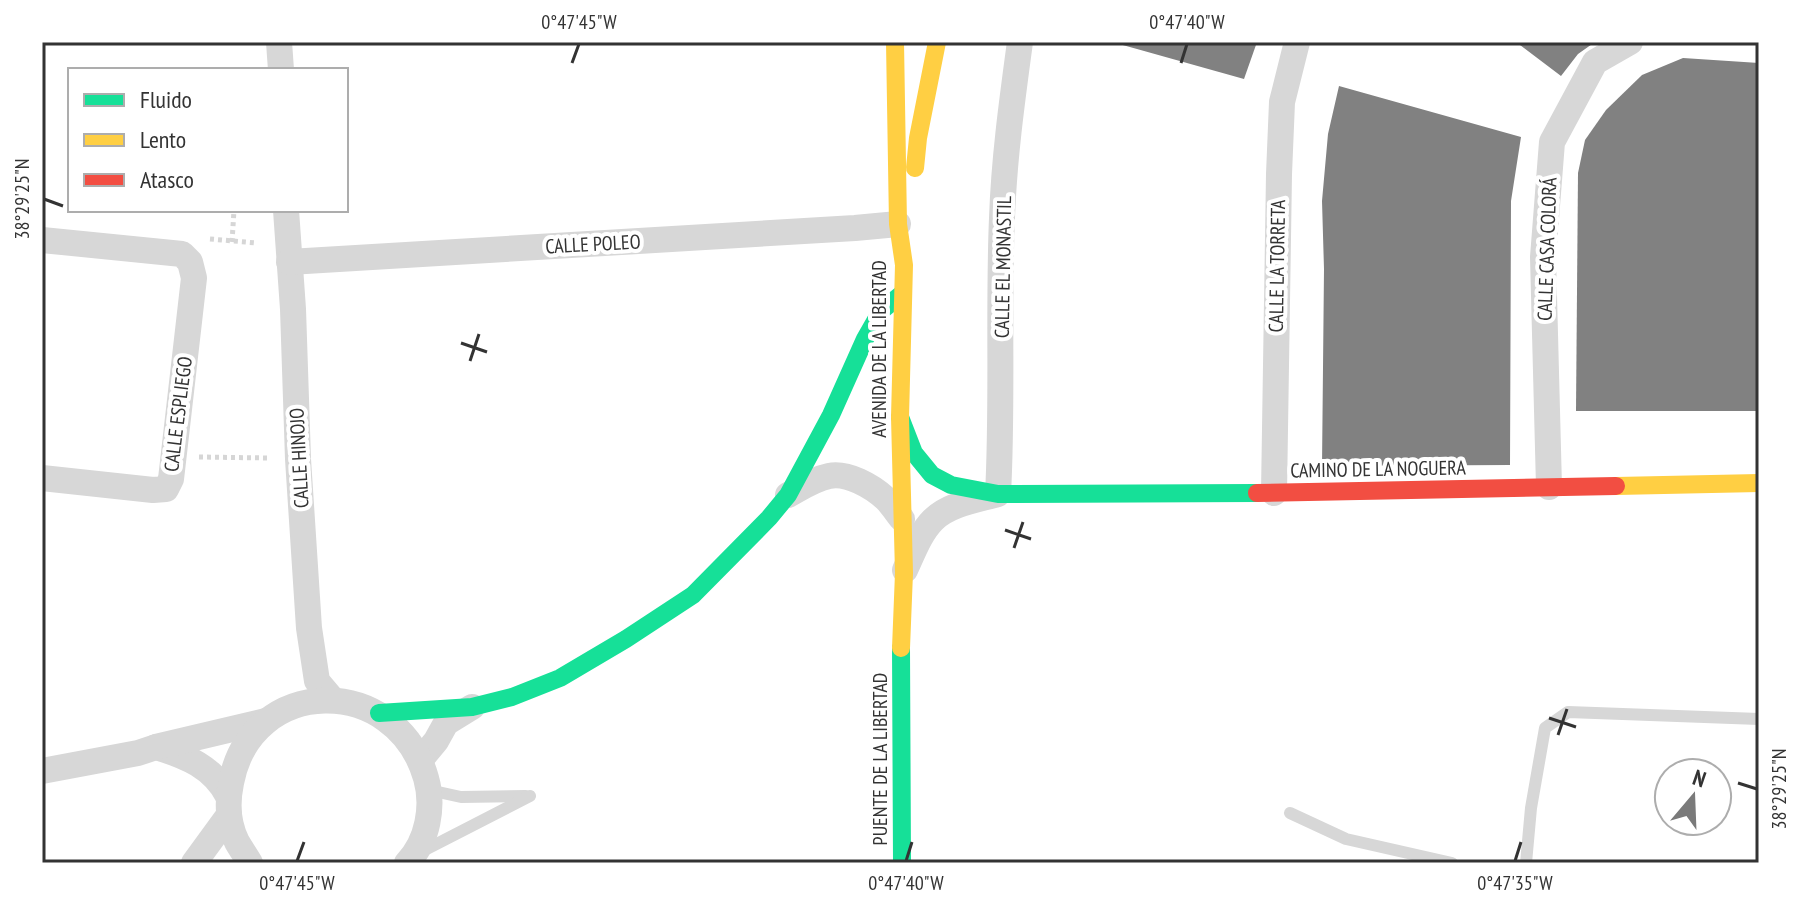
<svg xmlns="http://www.w3.org/2000/svg" width="1801" height="905" viewBox="0 0 1801 905" font-family="'PT Sans Narrow',sans-serif">
  <rect width="100%" height="100%" fill="#fff"/>
  <g fill="#818181">
    <path d="M1112 42H1257L1244 79Z"/>
    <path d="M1516 42H1595L1578 54 1561 76Z"/>
    <path d="M1683 58 1759 63V411H1576L1578 173 1585 140 1606 110 1642 75Z"/>
    <path d="M1339 86 1521 137 1511 201 1510 465 1322 466 1324 269 1322 201 1328 134Z"/>
  </g>
  <g fill="none" stroke-linecap="round" stroke-linejoin="round">
    <g stroke="#d6d6d6" stroke-width="5" stroke-dasharray="4 4" stroke-linecap="butt">
      <path d="M210 239 257 243"/>
      <path d="M232 242 234 210"/>
      <path d="M199 457 269 458"/>
    </g>
    <g stroke="#d7d7d7" stroke-width="12">
      <path d="M429 790 461 797 526 796"/>
      <path d="M1290 813 1346 839 1452 863"/>
      <path d="M419 853 530 796"/>
      <path d="M1526 863 1531 808 1545 728 1568 712 1759 719"/>
    </g>
    <g stroke="#d7d7d7" stroke-width="26">
      <path d="M279 42 281 70"/>
      <path d="M286 210 293 309 298 459 309 628 317 681 333 700"/>
      <path d="M42 240 182 254 190 262 194 278 171 479 166 489 153 490 42 478"/>
      <path d="M289 262 855 228 898 224"/>
      <path d="M1549 487 1543 257 1552 142 1595 62 1630 42"/>
      <path d="M1274 493 1279 174 1282 102 1297 42"/>
      <path d="M788 495C801 488 814 479 829 476 847 472 872 486 886 499 892 505 897 513 902 519"/>
      <path d="M905 570C913 553 920 533 933 520 949 504 977 500 998 494 1003 402 998 310 1002 218 1004 159 1012 101 1020 42"/>
      <path d="M156 747C186 756 213 767 228 796"/>
      <path d="M421 759 436 741 446 723 472 707"/>
      <path d="M42 771 138 753 156 747 266 721"/>
      <path d="M194 863 229 815"/>
      <path d="M250 863C246 856 241 849 237 842 228 824 227 802 231 783 251 675 396 673 426 778 434 806 428 841 407 863"/>
    </g>
    <g stroke="#16e098" stroke-width="18">
      <path d="M900 417 914 453 932 475 951 485 998 494 1257 493"/>
      <path d="M901 648 902 863"/>
      <path d="M379 713 472 707 512 697 560 678 626 639 693 595 769 518 788 495 831 415 865 339 881 311 903 293"/>
    </g>
    <g stroke="#ffcf43" stroke-width="18">
      <path d="M895 42 898 224 904 265 900 417 904 573 901 648"/>
      <path d="M915 168 918 138 937 42"/>
      <path d="M1616 486 1759 483"/>
    </g>
    <path stroke="#f24e42" stroke-width="18" d="M1257 493 1616 486"/>
  </g>
  <path fill="none" stroke="#333" stroke-width="3" d="M572 63 579 44M1181 63 1187 44M44 199 63 206M461 343 487 352M470 361 479 334M1005 530 1031 539M1014 548 1023 522M1549 718 1576 727M1558 735 1567 709M1738 783 1757 789M297 861 304 842M906 861 912 842M1515 861 1521 842"/>
  <g text-anchor="middle" stroke-width="8" stroke-linejoin="round" paint-order="stroke">
    <g font-size="20" fill="#333" stroke="#fff">
      <text transform="translate(593 244) rotate(-3)" y="7">CALLE POLEO</text>
      <text transform="translate(1547 249) rotate(-88)" y="7">CALLE CASA COLORÁ</text>
      <text transform="translate(1277 266) rotate(-89)" y="7">CALLE LA TORRETA</text>
      <text transform="translate(1003 267) rotate(-89)" y="7">CALLE EL MONASTIL</text>
      <text transform="translate(879 349) rotate(-90)" y="7">AVENIDA DE LA LIBERTAD</text>
      <text transform="translate(178 414) rotate(-83)" y="7">CALLE ESPLIEGO</text>
      <text transform="translate(299 458) rotate(-93)" y="7">CALLE HINOJO</text>
      <text transform="translate(1378 469) rotate(-1)" y="7">CAMINO DE LA NOGUERA</text>
      <text transform="translate(880 759) rotate(-90)" y="7">PUENTE DE LA LIBERTAD</text>
    </g>
  </g>
  <rect width="1801" height="905" fill="none" stroke="#ffffff" stroke-width="88"/>
  <rect x="68" y="68" width="280" height="144" fill="#ffffff" stroke="#adadad" stroke-width="2"/>
  <rect x="84" y="94" width="40" height="12" fill="#16e098" stroke="#adadad" stroke-width="2"/>
  <text x="140" y="108" font-size="24" fill="#333333">Fluido</text>
  <rect x="84" y="134" width="40" height="12" fill="#ffcf43" stroke="#adadad" stroke-width="2"/>
  <text x="140" y="148" font-size="24" fill="#333333">Lento</text>
  <rect x="84" y="174" width="40" height="12" fill="#f24e42" stroke="#adadad" stroke-width="2"/>
  <text x="140" y="188" font-size="24" fill="#333333">Atasco</text>
  <g transform="translate(1693 797) rotate(19)"><circle r="38" fill="#ffffff" stroke="#adadad" stroke-width="2"/>
  <path d="M0-6L14 30L0 20L-14 30Z" fill="#7a7a7a"/>
  <text y="-12" font-size="22" font-weight="bold" text-anchor="middle" fill="#333333">N</text>
  </g>
  <rect x="44" y="44" width="1713" height="817" fill="none" stroke="#333" stroke-width="3"/>
  <g font-size="20" text-anchor="middle" fill="#333">
    <text x="579" y="29">0°47'45"W</text>
    <text x="1187" y="29">0°47'40"W</text>
    <text transform="translate(22 199) rotate(-90)" y="7">38°29'25"N</text>
    <text transform="translate(1779 789) rotate(-90)" y="7">38°29'25"N</text>
    <text x="297" y="890">0°47'45"W</text>
    <text x="906" y="890">0°47'40"W</text>
    <text x="1515" y="890">0°47'35"W</text>
  </g>
</svg>
